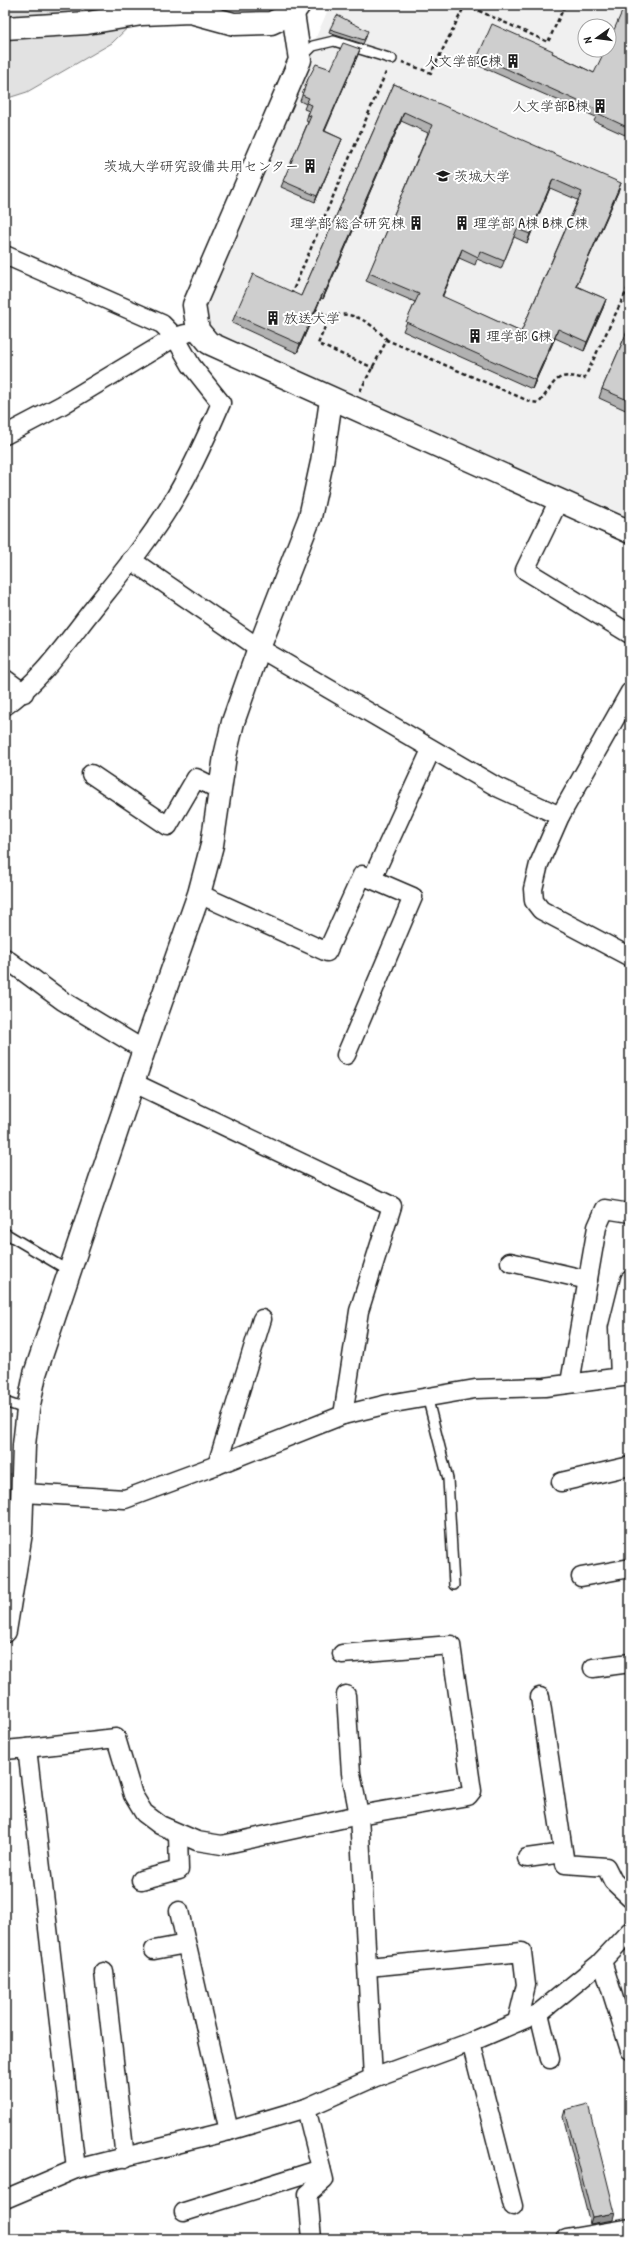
<svg xmlns="http://www.w3.org/2000/svg" width="635" height="2244" viewBox="0 0 635 2244" font-family="'Patrick Hand','Klee One',sans-serif">
  <rect width="100%" height="100%" fill="#fff"/>
  <filter id="ink" filterUnits="userSpaceOnUse"><feTurbulence type="fractalNoise" baseFrequency=".025" numOctaves="2"/><feDisplacementMap in="SourceGraphic" scale="8" xChannelSelector="R" yChannelSelector="G"/><feConvolveMatrix kernelMatrix="1 2 1 2 8 2 1 2 1" color-interpolation-filters="sRGB"/></filter>
  <g filter="url(#ink)">
    <path fill="#f0f0f0" fill-rule="evenodd" d="M330 5H630V524L216 341 199 320 201 302ZM585 26H609V50H585Z"/>
    <path fill="#e2e2e2" stroke="#7f7f7f" d="M5 5H151L112 43 27 92 5 99Z"/>
    <g fill="none" stroke-linecap="round" stroke-linejoin="round">
      <defs>
        <g id="lane">
          <path d="M302 57 313 46 334 41 392 59"/>
          <path d="M5 1233 69 1271"/>
          <path d="M427 1396 448 1479 454 1585"/>
          <path d="M5 1402 28 1410"/>
        </g>
        <g id="street">
          <path d="M5 255 162 324 175 337 191 365 221 403C206 438 190 474 170 506 146 545 115 581 86 618 62 649 38 683 5 706"/>
          <path d="M5 435 62 405 175 337 185 334"/>
          <path d="M559 500 525 570 630 634"/>
          <path d="M131 560 259 648 497 787 560 816"/>
          <path d="M5 679 24 693"/>
          <path d="M630 692 560 816 539 864 533 889 534 901 541 910 630 957"/>
          <path d="M91 774 168 826 196 778 220 790"/>
          <path d="M372 879 431 750"/>
          <path d="M199 894 327 952 362 875 413 897 346 1055"/>
          <path d="M5 958 63 1001 144 1050"/>
          <path d="M134 1083 392 1206 359 1311 343 1415"/>
          <path d="M510 1262 588 1280"/>
          <path d="M620 1377 618 1328 630 1280"/>
          <path d="M570 1383 597 1227 605 1209 630 1213"/>
          <path d="M217 1465 262 1319"/>
          <path d="M561 1482 630 1466"/>
          <path d="M24 1493 125 1499 217 1465 343 1415 388 1404 475 1389 545 1387 630 1376"/>
          <path d="M5 1537 21 1533"/>
          <path d="M581 1577 630 1568"/>
          <path d="M593 1668 630 1663"/>
          <path d="M346 1695 351 1773 359 1815 373 2078"/>
          <path d="M540 1697 565 1864 606 1867 613 1881 630 1897"/>
          <path d="M27 1748 116 1738 133 1795 144 1813 160 1825 197 1841 222 1845 359 1815 468 1796 472 1791 451 1645 342 1654"/>
          <path d="M5 1750 27 1748 76 2169"/>
          <path d="M527 1858 563 1853"/>
          <path d="M141 1880 179 1870 178 1835"/>
          <path d="M179 1911 229 2131"/>
          <path d="M154 1950 186 1944"/>
          <path d="M602 1961 630 2050"/>
          <path d="M368 1967 522 1952 526 1985 517 2022"/>
          <path d="M104 1972 125 2158"/>
          <path d="M539 2013 550 2059"/>
          <path d="M471 2042 513 2206"/>
          <path d="M306 2108 324 2180 308 2194 312 2239"/>
          <path d="M5 2199 76 2169 229 2131 306 2108 373 2078 471 2042 539 2013 599 1964 630 1931"/>
          <path d="M184 2212 321 2169"/>
          <path d="M566 2239 630 2228"/>
        </g>
        <g id="secondary">
          <path d="M293 13 300 60 194 305 198 330 209 343 630 532"/>
          <path d="M5 28 87 23 142 14 190 12 234 24 271 23 293 13 299 5"/>
          <path d="M5 1631 21 1533 24 1445 28 1410 35 1374 144 1050 199 894 212 845 225 756 233 722 259 648 310 517 322 462 331 400"/>
        </g>
      </defs>
      <use href="#lane" stroke="#1c1c1c" stroke-width="12"/>
      <use href="#street" stroke="#1c1c1c" stroke-width="21"/>
      <use href="#secondary" stroke="#1c1c1c" stroke-width="25"/>
      <g stroke="#1c1c1c" stroke-width="2.5" stroke-dasharray="4 3" stroke-linecap="butt">
        <path d="M466 5 548 42 565 5"/>
        <path d="M402 62 431 73 465 5"/>
        <path d="M291 295 387 70"/>
        <path d="M314 308 329 317 318 344 374 368"/>
        <path d="M329 317C351 308 373 324 387 340"/>
        <path d="M360 391 387 340 531 402 539 403C555 383 555 370 584 379L630 284"/>
      </g>
      <use href="#lane" stroke="#fff" stroke-width="9"/>
      <use href="#street" stroke="#fff" stroke-width="18"/>
      <use href="#secondary" stroke="#fff" stroke-width="22"/>
    </g>
    <g fill="#b1b1b1" stroke="#1c1c1c" fill-rule="evenodd">
      <path d="M330 29 367 35 363 44 329 33Z"/>
      <path d="M360 49 325 131 342 139 315 202 281 187 308 122 306 121 309 111 304 109 306 104 300 101 308 79 331 69Z"/>
      <path d="M552 53 594 73 627 80 630 123 625 135 594 121 596 117 475 64 478 56Z"/>
      <path d="M394 84 618 192 576 286 606 299 603 308 584 351 555 338 532 389 403 331 415 302 366 281 428 133 401 121 323 299 321 298 297 353 232 323 235 315 301 296ZM550 188 578 200 521 332 442 297 459 258 475 265 477 259 501 269 514 237 527 243Z"/>
      <path d="M630 325V412L599 398 602 389Z"/>
      <path d="M630 1963V1995L629 1996 626 1974Z"/>
      <path d="M565 2110 613 2220 590 2224 563 2117Z"/>
    </g>
    <g fill="#909090" stroke="#1c1c1c">
      <path d="M360 49 358 55 322 136 324 131Z"/>
      <path d="M404 112 401 121 323 299 326 290Z"/>
      <path d="M342 139 340 144 315 202 317 196Z"/>
      <path d="M553 179 550 188 527 243 530 234Z"/>
      <path d="M621 183 618 192 573 294 576 286Z"/>
      <path d="M462 249 459 258 439 305 442 296Z"/>
      <path d="M324 290 321 298 297 353 300 344Z"/>
      <path d="M606 299 603 308 584 351 587 342Z"/>
      <path d="M558 329 555 338 532 389 535 380Z"/>
      <path d="M615 2213 613 2220 590 2224 592 2217Z"/>
    </g>
    <g fill="#cecece" stroke="#1c1c1c" fill-rule="evenodd">
      <path d="M625 5H630V72L627 79 630 81V122L627 127 597 113 598 110 478 56 492 24 553 51 552 53 594 73 605 50H609V41Z"/>
      <path d="M337 15 368 31 364 40 330 29Z"/>
      <path d="M343 43 360 49 324 131 342 139 317 196 283 181 311 116 308 115 312 105 306 103 309 98 302 95 308 79 316 64 331 69Z"/>
      <path d="M394 84 621 183 576 286 606 299 587 342 558 329 535 380 406 322 419 294 369 273 432 125 404 112 326 290H324L300 344 235 315 253 274 301 296ZM553 179 582 192 521 332 442 296 462 249 478 257 480 251 504 261 517 229 530 234Z"/>
      <path d="M630 325V401L602 389Z"/>
      <path d="M588 2104 615 2213 592 2217 565 2110Z"/>
    </g>
  </g>
  <defs>
    <symbol id="building-bare" viewBox="-9 -9 18 18"><path d="M-4-6H4V6H1V3H-1V6H-4ZM-2.5-4.3h1.7v1.8h-1.7ZM.8-4.3h1.7v1.8H.8ZM-2.5-1h1.7V.8h-1.7ZM.8-1h1.7V.8H.8Z" fill="#1c1c1c" stroke="#fff" stroke-width="2.5" paint-order="stroke"/></symbol>
    <symbol id="university-bare" viewBox="-9 -9 18 18"><path d="M0-5L7-2L0 1L-7-2ZM-4 1L0 2.5L4 1V4Q0 6-4 4Z" fill="#1c1c1c" stroke="#fff" stroke-width="2.5" paint-order="stroke"/></symbol>
  </defs>
  <g fill-rule="evenodd">
    <use href="#building-bare" x="503" y="51" width="20" height="20"/>
    <use href="#building-bare" x="590" y="96" width="20" height="20"/>
    <use href="#building-bare" x="300" y="156" width="20" height="20"/>
    <use href="#university-bare" x="433" y="166" width="20" height="20"/>
    <use href="#building-bare" x="406" y="213" width="20" height="20"/>
    <use href="#building-bare" x="452" y="213" width="20" height="20"/>
    <use href="#building-bare" x="263" y="308" width="20" height="20"/>
    <use href="#building-bare" x="465" y="326" width="20" height="20"/>
  </g>
  <g text-anchor="middle" stroke-width="4" stroke-linejoin="round" paint-order="stroke">
    <g font-size="14" fill="#1c1c1c" stroke="#fff" text-anchor="end">
      <text x="502" y="66">人文学部C棟</text>
      <text x="589" y="111">人文学部B棟</text>
      <text x="299" y="171">茨城大学研究設備共用センター</text>
      <text x="454" y="181" text-anchor="start">茨城大学</text>
      <text x="405" y="228">理学部 総合研究棟</text>
      <text x="473" y="228" text-anchor="start">理学部 A棟 B棟 C棟</text>
      <text x="284" y="323" text-anchor="start">放送大学</text>
      <text x="486" y="341" text-anchor="start">理学部 G棟</text>
    </g>
  </g>
  <rect width="635" height="2244" fill="none" stroke="#fff" stroke-width="20"/>
  <rect x="10" y="10" width="615" height="2224" fill="none" stroke="#1c1c1c" stroke-width="1.5" filter="url(#ink)"/>
  <g transform="translate(597 38) rotate(256)"><circle r="19" fill="#ffffff" stroke="#a4a4a4"/>
  <path d="M0-3L7 15L0 10L-7 15Z" fill="#1c1c1c"/>
  <text y="-6" font-size="11" font-weight="bold" text-anchor="middle" fill="#1c1c1c">N</text>
  </g>
</svg>
